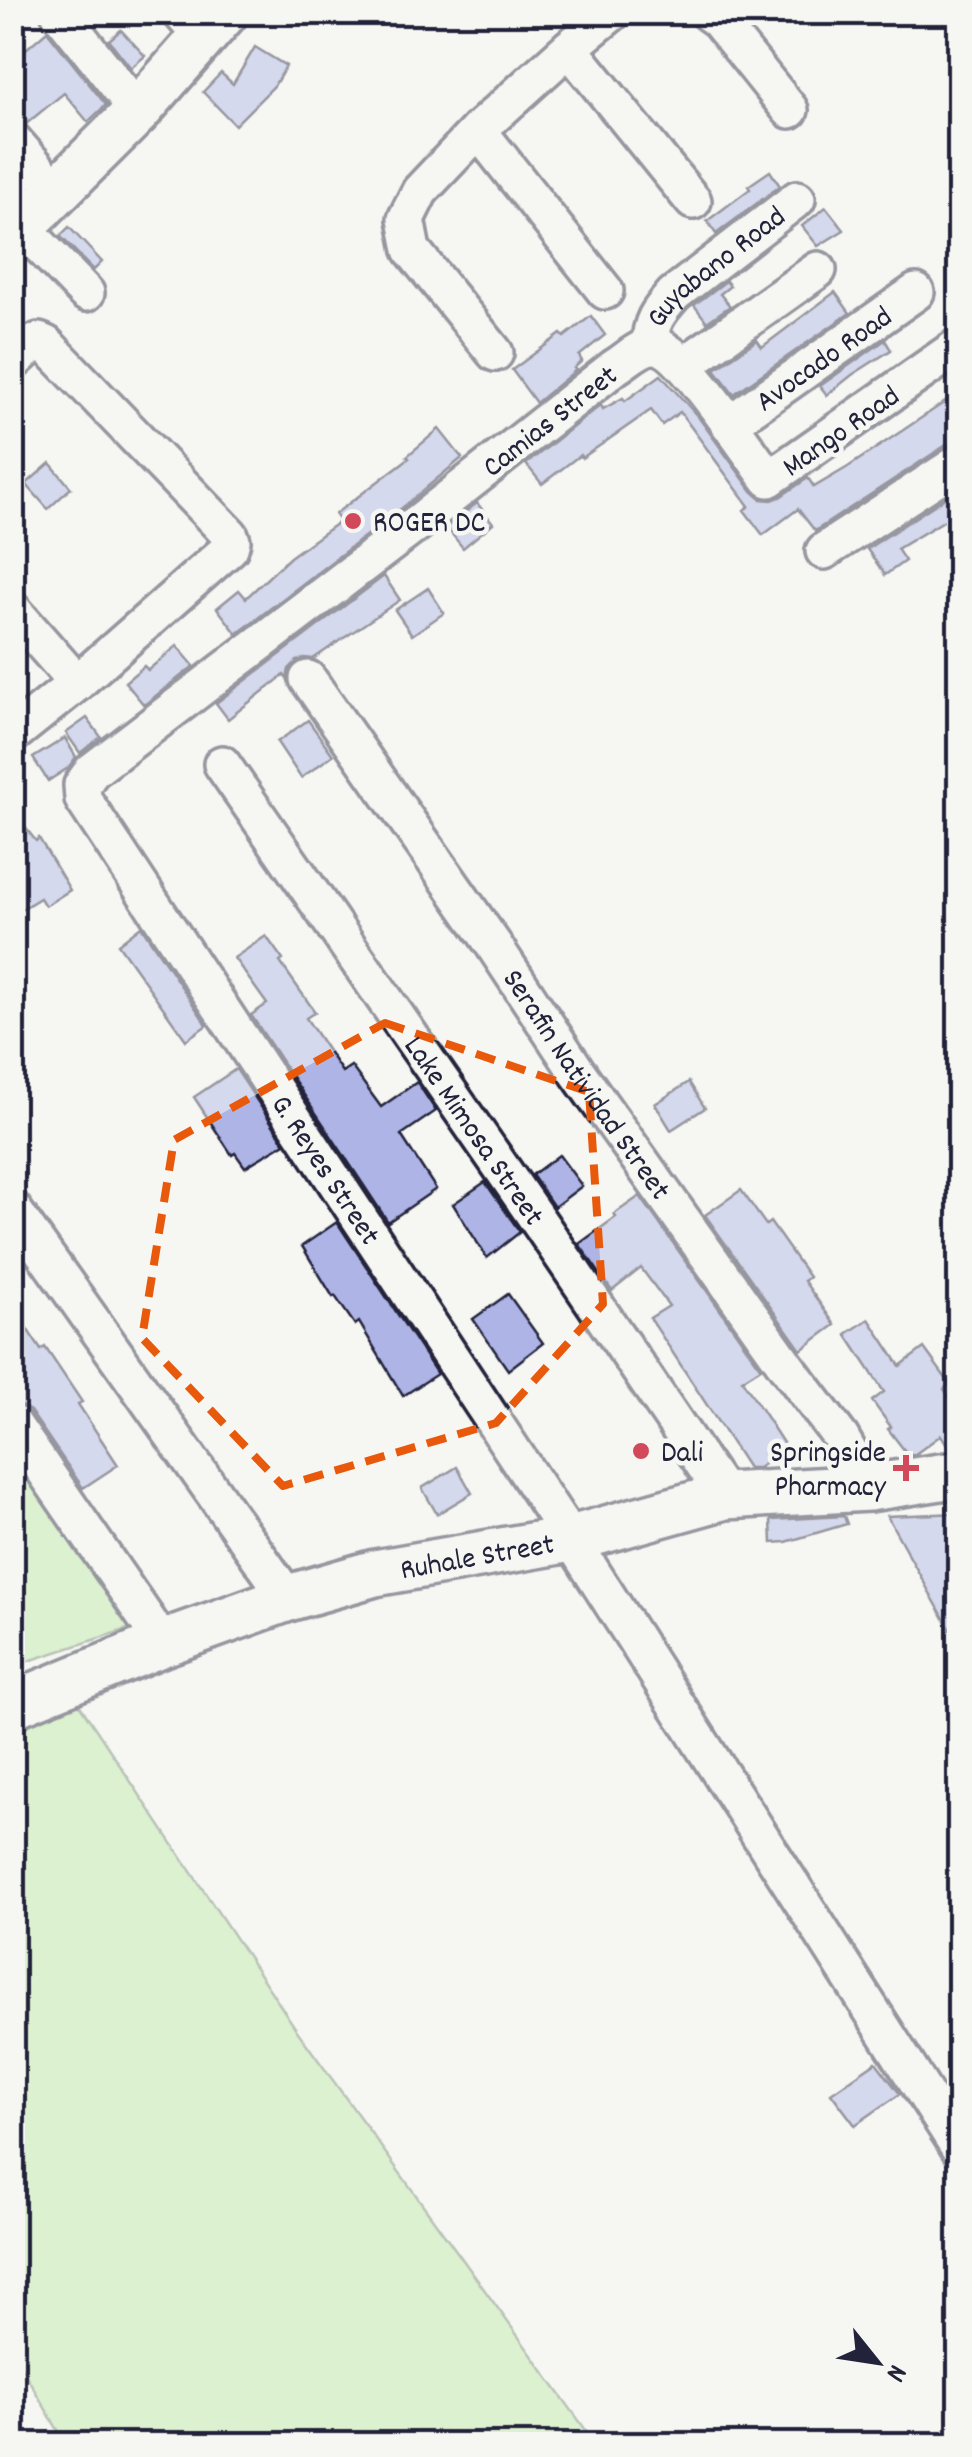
<svg xmlns="http://www.w3.org/2000/svg" width="972" height="2457" viewBox="0 0 972 2457" font-family="Dekko,sans-serif">
  <rect width="100%" height="100%" fill="#f6f6f2"/>
  <filter id="ink" filterUnits="userSpaceOnUse"><feTurbulence type="fractalNoise" baseFrequency=".01" numOctaves="2"/><feDisplacementMap in="SourceGraphic" scale="20" xChannelSelector="R" yChannelSelector="G"/><feConvolveMatrix kernelMatrix="1 2 1 2 8 2 1 2 1" color-interpolation-filters="sRGB"/></filter>
  <g filter="url(#ink)">
    <g fill="#bdeaa7" stroke="#708671" stroke-width="2.5">
      <path d="M12 1442 137 1626 13 1666H12Z"/>
      <path d="M71 1692 298 2032 596 2444H66L13 2353 12 1712Z"/>
    </g>
    <g fill="#aeb5e6" stroke="#22223b" stroke-width="2.5">
      <path d="M121 30 145 56 131 68 109 40Z"/>
      <path d="M47 31 106 105 88 122 64 93 26 124 12 118V61Z"/>
      <path d="M255 47 286 66 274 86 235 125 203 92 221 73 233 84Z"/>
      <path d="M770 171 780 186 716 234 707 221 750 189 748 186Z"/>
      <path d="M826 207 844 230 818 246 802 226Z"/>
      <path d="M69 227 102 262 94 270 60 236Z"/>
      <path d="M726 281 730 286 720 294 730 306 707 322 694 305Z"/>
      <path d="M835 292 850 313 734 394 715 369 757 340 762 347Z"/>
      <path d="M591 316 605 335 579 356 582 361 574 368 576 370 536 403 512 370 561 334 564 337Z"/>
      <path d="M885 340 891 350 852 375 827 395 820 386Z"/>
      <path d="M661 375 699 418 752 491 761 499 772 500 780 497 808 478 814 487 848 467 960 392V441L948 444 815 531 798 509 763 535 744 510 749 506 680 412 662 425 651 410 582 458 580 455 542 484 526 464 601 405 603 409 623 398 625 401Z"/>
      <path d="M439 429 462 458 402 508 237 634 217 608 239 590 246 598 290 557 340 521 335 514 409 458 407 456Z"/>
      <path d="M50 463 71 488 48 509 26 484Z"/>
      <path d="M960 488V511L897 549 905 561 885 575 867 549Z"/>
      <path d="M477 503 493 523 463 548 446 527Z"/>
      <path d="M384 576 400 600 313 659 305 658 297 661 289 669 287 679 284 675 228 719 216 703Z"/>
      <path d="M428 588 444 613 412 635 395 610Z"/>
      <path d="M177 646 194 666 144 705 125 682 144 666 148 670Z"/>
      <path d="M87 718 101 737 80 753 66 733Z"/>
      <path d="M308 720 333 755 301 778 277 742Z"/>
      <path d="M65 738 76 757 68 768 48 781 33 758Z"/>
      <path d="M12 811 36 841 39 838 70 890 45 906 40 898 12 915Z"/>
      <path d="M141 926 207 1025 186 1040 118 944Z"/>
      <path d="M266 936 283 960 280 962 315 1012 306 1018 342 1072 351 1066 381 1107 417 1082 436 1111 401 1135 436 1189 388 1222 251 1015 267 1004 234 958Z"/>
      <path d="M236 1069 285 1143 245 1167 235 1153 232 1155 194 1097Z"/>
      <path d="M689 1082 705 1108 671 1130 655 1104Z"/>
      <path d="M559 1155 582 1186 554 1207 532 1175Z"/>
      <path d="M485 1182 520 1232 487 1258 453 1204Z"/>
      <path d="M741 1190 766 1225 770 1222 809 1277 804 1281 835 1325 801 1350 705 1215Z"/>
      <path d="M640 1196 761 1368 742 1380 787 1449 758 1468H748L650 1318 669 1306 641 1268 612 1291 579 1244 616 1217 614 1214Z"/>
      <path d="M337 1222 437 1374 403 1396 359 1322 355 1325 335 1296 333 1297 302 1246Z"/>
      <path d="M508 1294 543 1343 508 1370 473 1319Z"/>
      <path d="M12 1306 41 1350 45 1347 82 1402 78 1404 118 1465 83 1488 30 1411 17 1403 12 1397Z"/>
      <path d="M869 1319 900 1366 924 1348 950 1384 944 1389 960 1413V1448L950 1449 941 1435 914 1455H908L888 1429 891 1427 872 1401 884 1392 846 1334Z"/>
      <path d="M457 1467 472 1493 437 1514 422 1488Z"/>
      <path d="M960 1513V1647L887 1516Z"/>
      <path d="M844 1516 847 1524 786 1542 772 1543 771 1520Z"/>
      <path d="M876 2062 900 2094 855 2125 831 2093Z"/>
    </g>
    <g fill="none" stroke-linecap="round" stroke-linejoin="round">
      <defs>
        <g id="minor">
          <path d="M59 12 138 111"/>
          <path d="M180 12 203 39"/>
          <path d="M707 12 718 20 790 110"/>
          <path d="M569 48 693 201"/>
          <path d="M478 130 605 291"/>
          <path d="M12 139 58 192"/>
          <path d="M22 227 86 293"/>
          <path id="s1" d="M960 345 769 479C750 454 683 351 657 346 642 344 627 360 615 367L415 525 92 771 82 785 83 799 571 1539 960 2149"/>
          <path id="s2" d="M650 346C650 322 658 312 674 294L797 199"/>
          <path d="M495 353 412 250 406 219 420 191 478 130 569 48 613 12"/>
          <path d="M12 363 33 344 39 341 46 344 230 535 232 541 230 548 77 683 12 735"/>
          <path d="M684 365 818 270"/>
          <path id="s3" d="M729 424 916 292"/>
          <path d="M824 551 960 462"/>
          <path d="M12 609 77 683"/>
          <path id="s4" d="M308 679 493 944 578 1073 787 1367 841 1438 869 1488"/>
          <path id="s5" d="M222 764 541 1225 725 1496"/>
          <path d="M12 1208 288 1598"/>
          <path d="M12 1423 163 1643"/>
        </g>
        <g id="tertiary">
          <path d="M12 236 138 111 225 12"/>
          <path id="s6" d="M12 1705 163 1643 288 1598 375 1573 571 1539 725 1496 869 1488 960 1474"/>
        </g>
      </defs>
      <use href="#minor" stroke="#22223b" stroke-width="42"/>
      <use href="#tertiary" stroke="#22223b" stroke-width="52"/>
      <use href="#minor" stroke="#f6f6f2" stroke-width="35"/>
      <use href="#tertiary" stroke="#f6f6f2" stroke-width="45"/>
    </g>
  </g>
  <path d="M0 0H972V2457H0ZM385 1023 589 1092 603 1304 496 1423 283 1486 142 1338 174 1140Z" fill="#f6f6f2" fill-opacity=".55" fill-rule="evenodd"/>
  <path fill="none" stroke="#e8590c" stroke-width="8" stroke-dasharray="20 12" stroke-linejoin="round" d="M385 1023 589 1092 603 1304 496 1423 283 1486 142 1338 174 1140Z"/>
  <g fill="#d1495b" stroke="#f6f6f2" stroke-width="4">
    <circle cx="353" cy="521" r="10"/>
    <circle cx="641" cy="1451" r="10"/>
    <path d="M901 1453h10v10h10v10h-10v10h-10v-10h-10v-10h10z"/>
  </g>
  <g text-anchor="middle" stroke-width="9" stroke-linejoin="round" paint-order="stroke">
    <g font-size="30" fill="#22223b" stroke="#f6f6f2">
      <text dy="10" stroke="none"><textPath href="#s2" startOffset="108">Guyabano Road</textPath></text>
      <text dy="10" stroke="none"><textPath href="#s3" startOffset="115">Avocado Road</textPath></text>
      <text transform="translate(549 420) rotate(-38)" y="10">Camias Street</text>
      <text transform="translate(840 430) rotate(-35)" y="10">Mango Road</text>
      <text dy="10" stroke="none"><textPath href="#s4" startOffset="492">Serafin Natividad Street</textPath></text>
      <text dy="10" stroke="none"><textPath href="#s5" startOffset="445">Lake Mimosa Street</textPath></text>
      <text dy="10" stroke="none"><textPath href="#s1" startOffset="1592">G. Reyes Street</textPath></text>
      <text dy="10" stroke="none"><textPath href="#s6" startOffset="490">Ruhale Street</textPath></text>
    </g>
    <g font-size="30" fill="#22223b" stroke="#f6f6f2" text-anchor="start">
      <text x="373" y="531">ROGER DC</text>
      <text x="661" y="1461">Dali</text>
      <text x="886" y="1461" text-anchor="end">Springside<tspan x="886" dy="34">Pharmacy</tspan></text>
    </g>
  </g>
  <rect width="972" height="2457" fill="none" stroke="#f6f6f2" stroke-width="50"/>
  <rect x="25" y="25" width="922" height="2407" fill="none" stroke="#22223b" stroke-width="4" filter="url(#ink)"/>
  <g transform="translate(877 2362) rotate(120)" stroke="#f6f6f2" stroke-width="8" paint-order="stroke">
  <path d="M0-8L18 38L0 25L-18 38Z" fill="#22223b"/>
  <text y="-15" font-size="28" font-weight="bold" text-anchor="middle" fill="#22223b">N</text>
  </g>
</svg>
